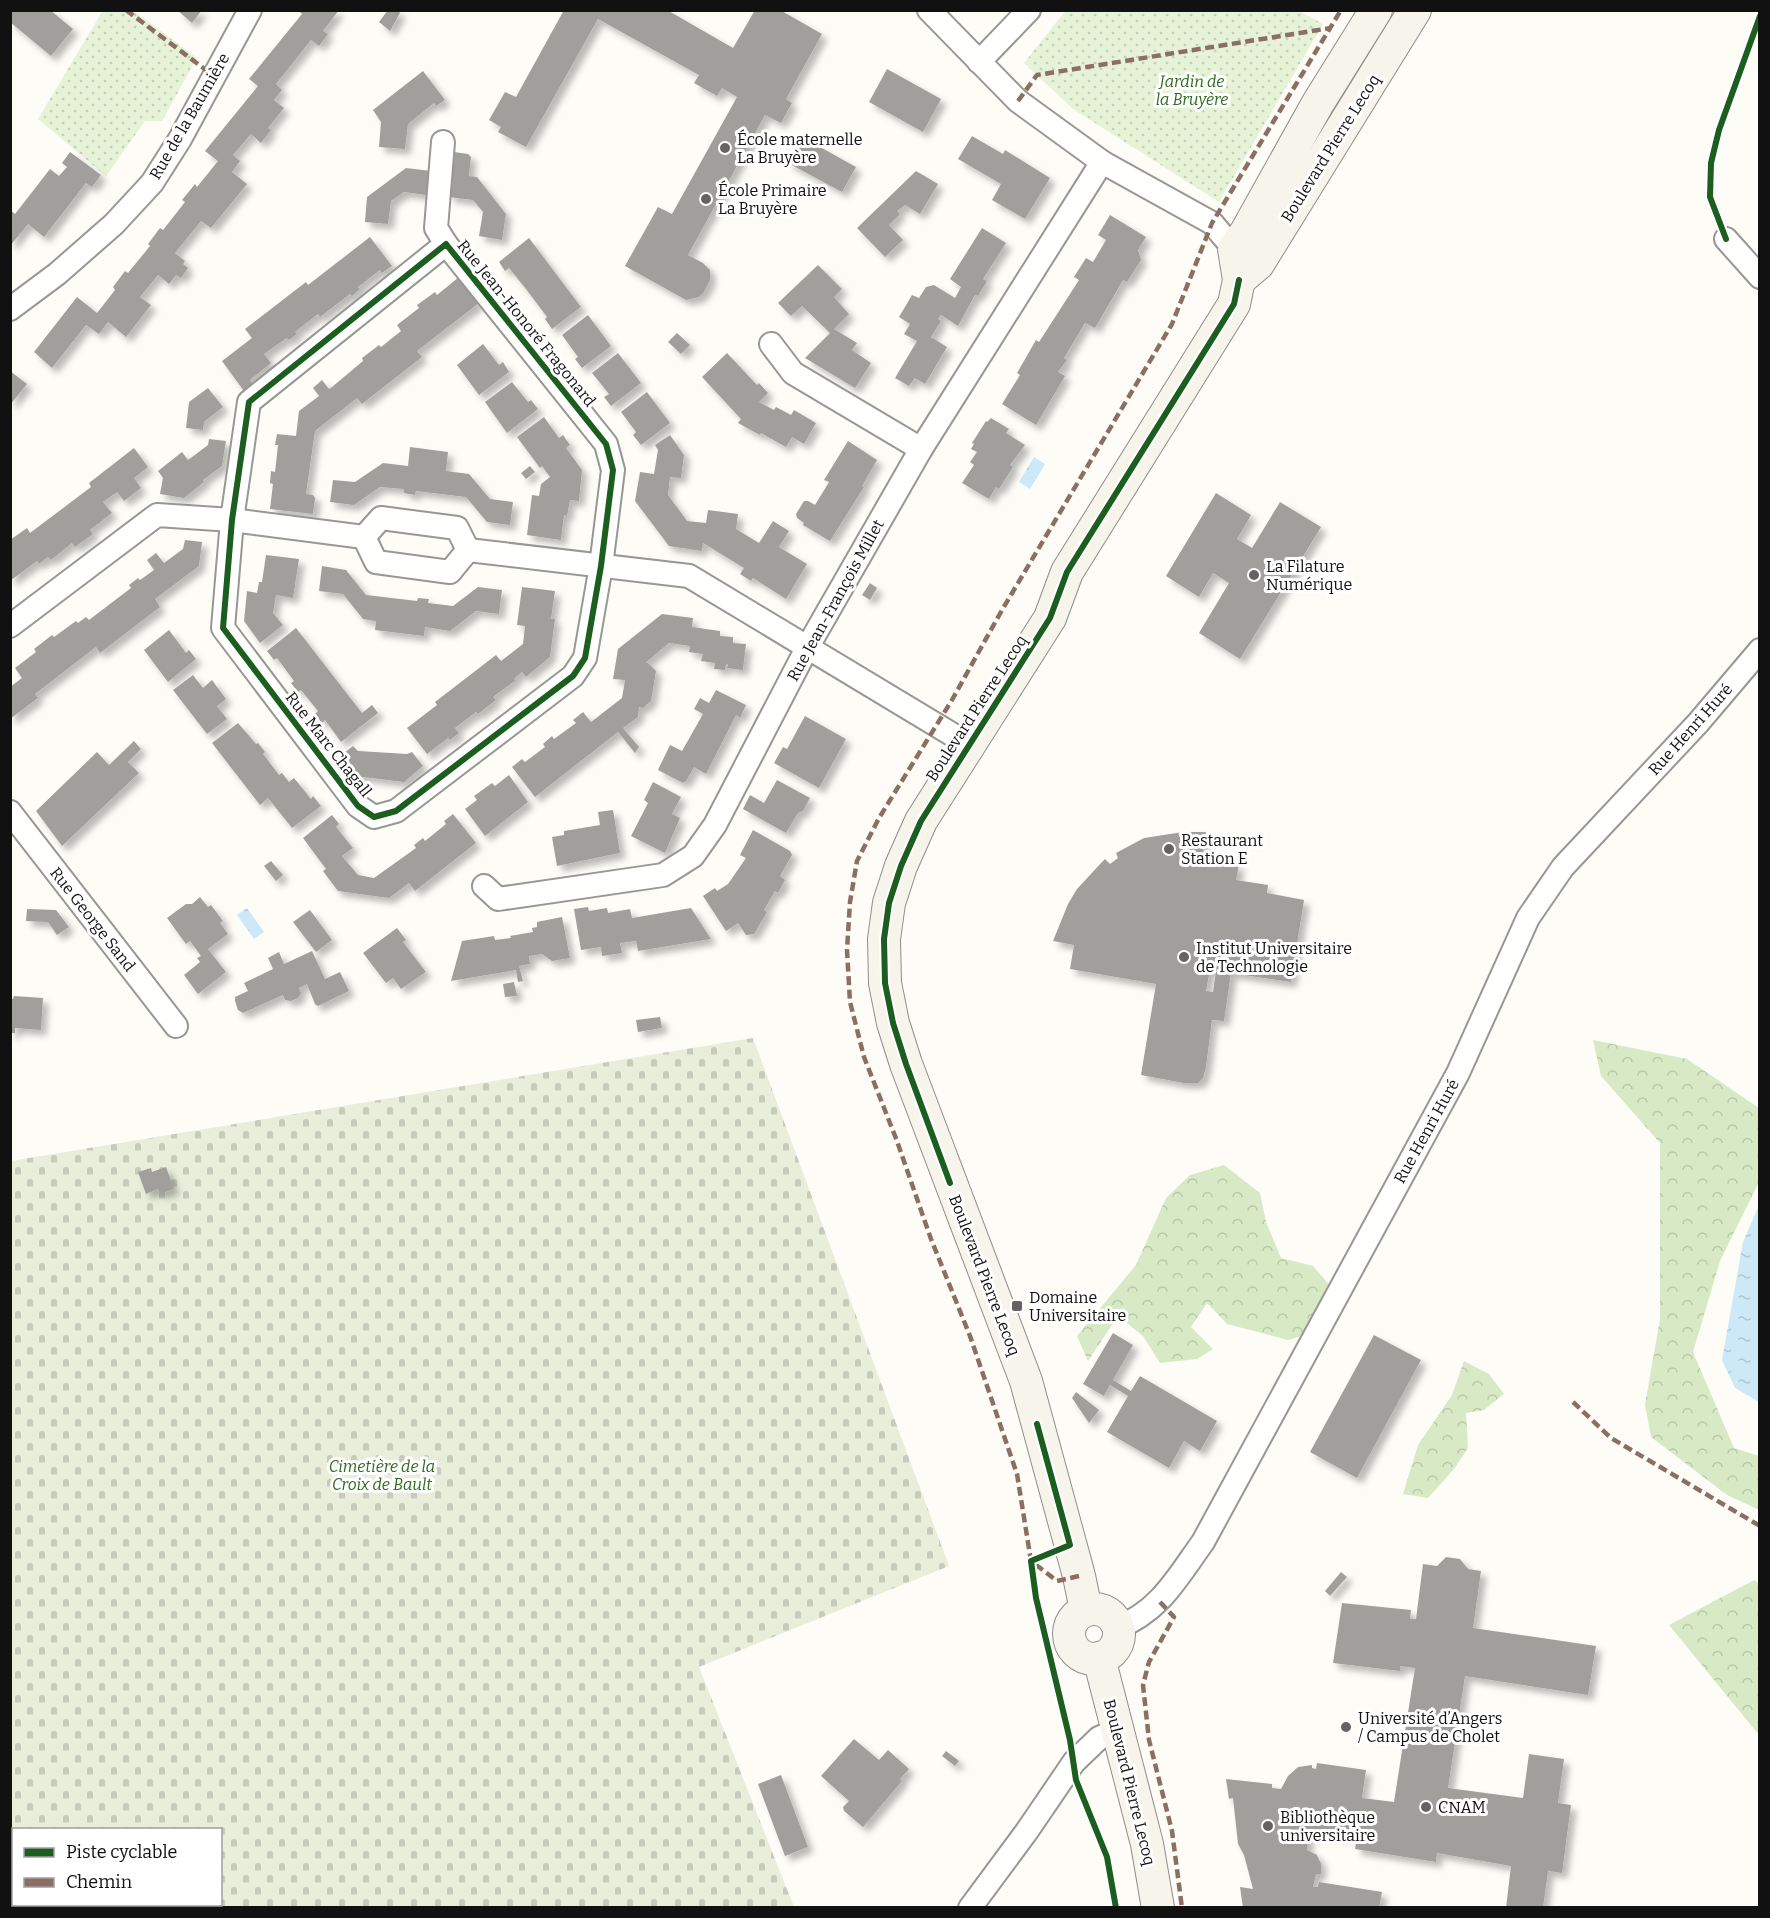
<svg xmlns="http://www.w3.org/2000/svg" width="1770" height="1918" viewBox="0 0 1770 1918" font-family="Bitter,serif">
  <defs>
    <pattern id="forest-crowns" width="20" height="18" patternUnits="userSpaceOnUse" patternTransform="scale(1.5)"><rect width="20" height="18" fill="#d8eac5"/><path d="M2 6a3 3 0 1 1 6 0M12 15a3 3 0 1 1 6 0" fill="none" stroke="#b8c8a8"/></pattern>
    <pattern id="cemetery-stones" width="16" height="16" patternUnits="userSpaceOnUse" patternTransform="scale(1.5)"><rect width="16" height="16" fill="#e9eedb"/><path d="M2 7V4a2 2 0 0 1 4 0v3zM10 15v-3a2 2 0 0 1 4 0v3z" fill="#c7cbbb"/></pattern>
    <pattern id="park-dots" width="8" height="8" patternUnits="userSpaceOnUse" patternTransform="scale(1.5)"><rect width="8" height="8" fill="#e7f3d7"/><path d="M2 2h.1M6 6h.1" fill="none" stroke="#c5cfb8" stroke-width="1.8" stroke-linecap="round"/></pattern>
    <pattern id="water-ripples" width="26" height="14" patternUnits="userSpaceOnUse" patternTransform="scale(1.5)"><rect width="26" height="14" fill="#cde8f7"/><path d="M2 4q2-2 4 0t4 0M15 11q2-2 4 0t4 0" fill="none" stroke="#afc6d3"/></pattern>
    <filter id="shadow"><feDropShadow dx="5.5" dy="5.5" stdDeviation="3" flood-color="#0004"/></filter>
  </defs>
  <rect width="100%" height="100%" fill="#fdfcf7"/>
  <g fill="url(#forest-crowns)">
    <path d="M1593 1040 1687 1059 1759 1108V1182L1720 1261 1693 1352 1734 1448 1759 1456V1510L1727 1495 1651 1437 1645 1405 1660 1319V1143L1601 1076Z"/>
    <path d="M1224 1165 1260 1193 1266 1222 1281 1258 1313 1266 1332 1288 1305 1335 1288 1340 1227 1324 1207 1303 1191 1327 1213 1349 1197 1359 1160 1363 1143 1336 1118 1316 1088 1361 1077 1336 1136 1265 1166 1198 1190 1175Z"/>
    <path d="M1464 1361 1489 1374 1504 1394 1484 1410 1466 1413 1468 1448 1454 1469 1428 1498 1403 1494 1418 1445 1452 1395Z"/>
    <path d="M1754 1580 1760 1584 1759 1735 1669 1625Z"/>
  </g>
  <path fill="url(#cemetery-stones)" fill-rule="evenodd" d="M753 1038 949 1566 699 1667 794 1907 11 1908V1161ZM14 1830H220V1904H14Z"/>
  <g fill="url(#park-dots)">
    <path d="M1066 10 1299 11 1323 24 1219 202 1073 109 1024 63Z"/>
    <path d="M101 11H134L197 58 162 121H145L106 176 38 119 102 12Z"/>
  </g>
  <g fill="url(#water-ripples)">
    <path d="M1034 457 1045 464 1030 489 1019 482Z"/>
    <path d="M247 908 264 932 254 939 237 915Z"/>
    <path d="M1759 1205 1760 1402H1759L1735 1388 1722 1360 1743 1242Z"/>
  </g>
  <g fill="#a19f9c" fill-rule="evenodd" filter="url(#shadow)">
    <path d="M10 10H50L73 29 51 56 10 22Z"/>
    <path d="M177 10H202L192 23Z"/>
    <path d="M298 10H339L323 31 328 34 319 46 311 40 276 84 282 90 274 100 284 108 268 128 271 130 261 143 251 134 233 155 240 161 232 172 247 184 211 228 201 221 175 253 185 261 183 264 188 268 181 278 176 275 169 284 158 275 140 297 151 305 126 337 108 322 99 334 86 325 52 368 34 352 77 297 97 313 115 290 113 287 125 271 128 273 150 246 148 244 160 228 163 230 185 202 182 200 195 184 197 187 218 161 205 151 258 86 249 79 302 14Z"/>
    <path d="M388 10H398L400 13 390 31 379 22Z"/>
    <path d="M564 10H667L733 48 755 10H780L822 34 786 99 792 103 781 123 765 115 688 255 703 263 710 270V280L704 292 699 297 686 300 625 266 658 207 672 214 737 97 722 88 717 96 694 83 699 75 598 19 526 147 498 132 501 127 489 120 505 92 516 97Z"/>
    <path d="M887 69 941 99 923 132 869 102Z"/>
    <path d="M423 71 445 100 436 106 434 103 408 124 405 149 379 147 381 122 373 110Z"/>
    <path d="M972 136 1003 154 1005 150 1050 178 1025 219 992 200 1001 184 958 159Z"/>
    <path d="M802 137 856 167 842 192 788 163Z"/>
    <path d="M70 152 101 175 92 187 86 183 44 237 28 224 10 246V210L15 214 50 169 59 176 67 167 62 163Z"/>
    <path d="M454 152 468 154 471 157 469 176 477 177 506 214 502 240 479 236 483 212 473 200 448 197Z"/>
    <path d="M406 168 431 171 427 195 404 192 391 201 388 224 365 222 367 197Z"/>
    <path d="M916 171 938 184 920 214 905 205 897 211 900 214 889 225 903 240 885 257 857 228Z"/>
    <path d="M1110 215 1146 237 1138 250 1141 260 1127 282 1123 280 1095 328 1085 323 1064 358 1067 360 1058 372 1065 376 1036 425 1002 404 1020 375 1017 373 1036 340 1039 342 1079 280 1074 277 1086 258 1093 262 1106 240 1098 235Z"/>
    <path d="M982 228 1006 243 983 279 987 281 978 296 975 295 958 326 941 315 938 319 941 321 931 337 947 347 925 384 915 378 909 386 895 378 917 341 904 334 910 324 899 317 912 295 919 298 926 287 934 285 955 298 961 287 950 279Z"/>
    <path d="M370 237 392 266 382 273 380 270 358 287 360 289 352 296 350 294 320 317 318 314 295 332 297 334 289 340 287 338 264 354 271 363 250 380 253 384 244 391 222 361 252 338 245 329 306 282 308 285Z"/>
    <path d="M529 238 581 307 552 329 545 319 547 317 526 289 509 268 505 271 499 262Z"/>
    <path d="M818 265 842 289 834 297 849 314 834 329 857 343 852 350 871 363 855 388 805 358 830 333 802 306 791 316 778 303Z"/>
    <path d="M459 277 479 303 417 351 422 357 362 404 357 398 315 431 306 494 313 495 315 498 313 514 270 509 273 484 270 483 271 471 275 472 278 445H275L277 434 296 436 299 411 319 396 313 388 322 380 329 389 332 387 363 361 362 358 379 345 381 347 401 331 397 325 419 308 417 305 435 292 437 295Z"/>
    <path d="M588 315 611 346 582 368 575 359 578 357 562 335Z"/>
    <path d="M677 333 690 345 681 354 668 342Z"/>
    <path d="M483 344 499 365 503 362 509 372 479 395 457 365Z"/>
    <path d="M618 353 641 383 611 406 604 397 609 394 592 373Z"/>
    <path d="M727 353 757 385 759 383 768 393 759 402 774 410 776 407 791 415 794 410 816 423 804 444 792 437 786 447 761 433 760 435 738 423 741 419 702 377Z"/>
    <path d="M10 371 27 384 10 405Z"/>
    <path d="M512 382 528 402 531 400 538 409 507 433 485 402Z"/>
    <path d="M208 388 223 407 204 422 203 430 186 428 189 402Z"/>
    <path d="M647 392 670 423 641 445 633 435 636 432 621 412Z"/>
    <path d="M544 417 559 438 563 435 570 445 566 448 582 470 579 501 570 500 567 516 564 515 561 540 527 535 532 495 539 496 541 484 550 477 542 466 540 468 517 437Z"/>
    <path d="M991 418 1009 429 1006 433 1025 445 1010 465 1013 467 999 489 996 487 989 499 962 483 974 465 970 462 977 452 971 449 974 444 972 443 986 421 987 422Z"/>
    <path d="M670 435 684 455 681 478 670 477 668 495 687 521 706 523 708 510 738 514 736 529 759 543 773 521 789 531 779 547 807 564 786 599 753 578 751 581 740 574 744 568 703 543 702 551 669 546 635 501 640 472 654 474 658 450 655 445Z"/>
    <path d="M209 439 226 441 222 466 203 480 204 482 184 498 160 494 163 478 158 471 182 452 188 460 208 445Z"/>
    <path d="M848 441 877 460 862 486 864 487 830 541 803 525 804 523 797 518 796 514 804 501H808L815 505 829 482 824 480Z"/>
    <path d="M410 447 448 452 446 471 469 474 490 499 513 502 510 525 487 522 466 497 416 491 415 495 404 493V489L380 487 354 505 330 502 333 480 355 482 383 463 408 466Z"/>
    <path d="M134 448 148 467 134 478 141 488 124 501 117 492 103 502 112 513 90 530 93 534 75 547 72 543 51 560 48 557 39 564 37 561 10 581V540L27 528 30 533 91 487 89 483Z"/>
    <path d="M530 466 535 472 526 479 521 473Z"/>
    <path d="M1216 493 1251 515 1237 539 1252 548 1280 502 1321 527 1240 659 1199 633 1229 583 1213 573 1199 597 1166 576Z"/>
    <path d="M185 540 202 542 199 566 155 599 160 607 100 653 96 647 35 694 38 698 10 719V687L22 678 15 668 36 652 34 649 52 635 54 637 76 621 78 623 86 617 89 620 131 588 129 585 138 578 140 580 154 570 147 560 156 553 164 563 183 549Z"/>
    <path d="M266 555 299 559 293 598 276 595 273 613 283 625 260 643 244 621 247 591 257 593 259 582H262Z"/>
    <path d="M322 566 346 570 366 595 417 601 418 598 429 599 428 603 453 606 478 587 502 590 499 614 476 611 450 631 425 627 424 636 375 630 376 621 363 619 343 594 319 591Z"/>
    <path d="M870 583 877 588 870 600 862 595Z"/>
    <path d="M522 587 555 591 551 619H555L550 657 526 677 522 672 514 679 516 680 493 697 496 700 478 714 476 712 455 728 459 733 450 740 448 738 427 754 407 728 437 705 435 702 496 655 501 661 523 644 525 626 517 625Z"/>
    <path d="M662 614 693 618 692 627 720 631V636L733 637V643L746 644 743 670 727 668 728 665 726 664 725 670 714 669 715 663 701 661 703 654 689 652 690 646 669 643 645 663H648L656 671 651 701 643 708 639 707 638 717 623 728 639 747 635 753 618 732 535 797 512 767 522 759 525 762 545 747 543 744 552 736 554 739 576 723 573 720 583 712 591 722 622 698 625 680 613 679 618 649Z"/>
    <path d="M296 628 362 713 372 705 378 713 341 742 325 720 322 723 315 714 318 711 301 690 298 692 291 683 294 681 277 658 274 660 267 651Z"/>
    <path d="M169 630 186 653 189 650 196 659 168 682 144 650Z"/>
    <path d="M193 675 203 688 212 680 226 699 217 706 227 719 207 734 173 690Z"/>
    <path d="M716 690 746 705 740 718 736 715 706 774 694 767 686 781 683 783 658 770 670 745 682 751 703 714 694 709 700 698 709 703Z"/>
    <path d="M805 716 846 739 819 788 774 763 783 747 787 749Z"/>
    <path d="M238 723 256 744 258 743 265 752 263 754 279 775 282 773 289 782 294 778 311 799 313 796 321 806 292 828 268 798 260 805 212 743Z"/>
    <path d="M134 741 141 749 128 762 139 773 62 846 36 811 97 752 109 765Z"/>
    <path d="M353 746 358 751 407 754 412 752 423 766 404 782 355 776 339 757Z"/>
    <path d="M509 775 528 802 485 836 465 809 477 800 474 796 492 783 495 786Z"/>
    <path d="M777 780 810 798 803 811 798 813 786 833 743 809 750 795 764 803Z"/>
    <path d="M653 782 681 797 672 814 680 818 665 853 631 836 648 803 644 800Z"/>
    <path d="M613 810 620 853 557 866 552 837 564 835V831L600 825 598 812Z"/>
    <path d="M453 814 476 843 415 891 409 883 389 898 338 891 323 871 326 869 303 838 332 815 339 824 336 827 353 848 342 856 358 875 374 878 416 848 414 845 423 838 425 841 446 824 444 821Z"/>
    <path d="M753 830 790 851 792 855 780 876 785 880 778 893 775 891 764 910 767 912 754 934 746 935 738 923 726 931 703 896 715 888 717 891 728 884 746 858 740 855Z"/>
    <path d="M1183 832H1206L1202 857 1239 865 1236 880 1268 885 1267 893 1304 900 1291 982 1231 973 1224 1021 1212 1020 1206 1067 1203 1078 1198 1083H1184L1141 1075 1156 984 1070 969 1074 945 1053 941 1068 904 1077 889 1102 862 1105 859 1110 864 1118 858 1116 853 1144 838ZM1210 969 1216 971 1213 992 1206 991Z"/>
    <path d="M271 861 283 875 276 881 264 866Z"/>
    <path d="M200 897 208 907 211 905 223 921 220 923 228 934 208 949 226 972 198 994 184 975 200 962 197 958 201 956 190 941 186 944 167 918 186 904H192Z"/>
    <path d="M588 907 589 911 607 908 608 913 630 909 632 918 691 908 711 939 638 951 636 941 620 943 622 953 602 956 601 947 581 950 574 909Z"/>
    <path d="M27 909 56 910 69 927 57 935 48 922 26 921Z"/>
    <path d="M310 910 332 940 316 952 293 922Z"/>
    <path d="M562 917 570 958 552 961 542 954 529 956 530 964 519 966 523 981 518 982 516 970 451 981 462 941 494 936 495 940 511 938 510 936 533 932 532 928 537 927V922Z"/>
    <path d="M397 928 406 940 403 942 426 972 401 989 393 978 386 983 363 953Z"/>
    <path d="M312 951 325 979 340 972 349 991 318 1006 315 1004 307 984 299 988 301 993 298 998 291 1001 285 1000 283 995 243 1013 238 1010 235 1001V997L248 991 244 983 273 969 268 958 279 952 284 964Z"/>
    <path d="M514 982 517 996 505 997 503 984Z"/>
    <path d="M14 996 43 998 41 1030 15 1028V1033H10V999H13Z"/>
    <path d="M660 1017 662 1028 638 1032 636 1020Z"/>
    <path d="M166 1167 174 1189 160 1194 158 1189 146 1194 138 1172 151 1168 152 1172Z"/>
    <path d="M1113 1333 1133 1345 1113 1380 1131 1391 1140 1376 1217 1421 1200 1451 1184 1441 1169 1468 1107 1432 1128 1396 1110 1385 1104 1396 1083 1384Z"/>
    <path d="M1374 1335 1421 1360 1357 1478 1310 1452Z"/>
    <path d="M1076 1392 1099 1410 1089 1423 1072 1398Z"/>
    <path d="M1446 1557 1460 1559 1468 1569 1481 1571 1473 1628 1596 1646 1588 1695 1465 1676 1448 1788 1523 1798 1529 1754 1564 1759 1558 1803 1571 1805 1562 1873 1548 1871 1543 1908H1506L1511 1866 1437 1853 1436 1862 1355 1849 1357 1837 1309 1831 1307 1850 1317 1855 1321 1864V1874H1316L1313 1887H1318L1319 1882 1382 1892 1379 1908H1243L1240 1887 1253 1889 1244 1855 1238 1844 1233 1798 1229 1799 1226 1779 1272 1784V1788L1281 1789 1288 1776 1298 1767 1312 1765V1768L1316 1769 1317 1763 1366 1770 1362 1798 1394 1802 1415 1668 1400 1666V1671L1333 1663 1342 1603 1411 1610 1410 1619H1416L1423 1564 1437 1566Z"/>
    <path d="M1341 1572 1347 1577 1330 1596 1325 1591Z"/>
    <path d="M854 1739 879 1760 888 1750 909 1769 900 1779 902 1781 863 1827 844 1811 843 1807 849 1801 821 1776Z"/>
    <path d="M946 1751 959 1761 955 1766 942 1756Z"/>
    <path d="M781 1775 808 1847 785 1856 758 1784Z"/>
  </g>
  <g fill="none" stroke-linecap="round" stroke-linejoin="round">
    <defs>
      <g id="street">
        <path d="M929 10 1018 101 1102 162 1212 223 1234 249"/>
        <path d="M979 62 1029 10"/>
        <path d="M443 142 436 228 446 244"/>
        <path d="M1726 239 1760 277"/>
        <path d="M446 244 606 444 613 470 601 566 585 658 573 676 396 811 374 817 358 806 223 628 232 520 249 402Z"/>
        <path d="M10 309 57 274 114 224 152 183 180 139 250 10"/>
        <path d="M771 344 793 373 921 449"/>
        <path d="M364 537 376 562 450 572 468 550"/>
        <path d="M364 537 381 518 457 528 468 550"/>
        <path d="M468 550 689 576 953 735 966 748"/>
        <path d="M10 626 157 515 232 520 364 537"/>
        <path d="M10 812 176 1026"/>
        <path d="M484 886 498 899 663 875 693 856 715 825 807 648 921 449 1102 162"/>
        <path d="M1117 1628C1160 1611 1177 1578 1203 1542L1458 1073 1528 918 1563 867 1698 723 1760 650"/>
        <path d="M970 1908 1027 1831 1074 1762 1099 1738 1117 1730"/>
      </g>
      <g id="secondary">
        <path d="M1239 280 1258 264 1415 10"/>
        <circle cx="1094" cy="1634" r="25"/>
        <path d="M1086 1610 1079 1576 1026 1381 906 1064 893 1023 885 983 884 939 889 903 901 866 921 821 1050 618 1067 572 1234 304 1239 280 1234 249 1246 232 1318 103 1376 10"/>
        <path d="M1099 1658 1147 1844 1158 1908"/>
      </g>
    </defs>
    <use href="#street" stroke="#979795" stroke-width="26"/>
    <use href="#secondary" stroke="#8e8d8b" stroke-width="34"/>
    <use href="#street" stroke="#fffffe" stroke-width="22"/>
    <use href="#secondary" stroke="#f6f4eb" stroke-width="32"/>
    <g stroke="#8d6e63" stroke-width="4.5" stroke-dasharray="9 4.5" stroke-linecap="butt">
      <path d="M126 10 214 76"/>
      <path d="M1018 101 1037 75 1331 28"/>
      <path d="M1573 1402 1611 1438 1760 1526"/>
      <path d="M1079 1576 1057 1581 1031 1561 1017 1474 970 1336 931 1239 897 1141 864 1057 850 1002 847 950 850 902 857 861 879 818 952 700 1002 610 1172 324 1212 223 1341 10"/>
      <path d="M1160 1602 1174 1617 1149 1662 1143 1685 1149 1740 1172 1831 1182 1908"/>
    </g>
    <defs>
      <g id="cycleway">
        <path d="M1726 239 1710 197 1711 163 1719 130 1760 16"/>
        <path d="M446 244 606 444 613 470 601 566 585 658 573 676 396 811 374 817 358 806 223 628 232 520 249 402Z"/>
        <path d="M950 1183 906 1064 893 1023 885 983 884 939 889 903 901 866 921 821 1050 618 1067 572 1234 304 1239 280"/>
        <path d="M1037 1424 1070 1545 1031 1561 1036 1598 1070 1740 1076 1780 1107 1857 1116 1908"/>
      </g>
    </defs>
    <use href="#cycleway" stroke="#fff" stroke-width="10"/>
    <use href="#cycleway" stroke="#1b5e20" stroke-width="6"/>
  </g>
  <g fill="#646362" stroke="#fff" stroke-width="2">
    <circle cx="725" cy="148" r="6"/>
    <circle cx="706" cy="199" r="6"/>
    <circle cx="1254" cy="575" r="6"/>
    <circle cx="1169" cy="849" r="6"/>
    <circle cx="1184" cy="957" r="6"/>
    <rect x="1011" y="1300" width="12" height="12" rx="3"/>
    <circle cx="1346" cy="1727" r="6"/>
    <circle cx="1426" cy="1807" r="6"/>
    <circle cx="1268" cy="1826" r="6"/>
  </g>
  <g text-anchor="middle" stroke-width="6" stroke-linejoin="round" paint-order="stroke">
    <g font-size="16" font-style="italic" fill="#2f6b1f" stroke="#fff">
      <text x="1192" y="87">Jardin de<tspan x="1192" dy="18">la Bruyère</tspan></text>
      <text x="382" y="1472">Cimetière de la<tspan x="382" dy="18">Croix de Bault</tspan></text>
    </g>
    <g font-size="16" fill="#111" stroke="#fff">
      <text transform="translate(189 116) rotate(-60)" y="6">Rue de la Baumière</text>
      <text transform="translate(1330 148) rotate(-58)" y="6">Boulevard Pierre Lecoq</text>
      <text transform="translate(527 323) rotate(51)" y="6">Rue Jean-Honoré Fragonard</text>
      <text transform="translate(835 600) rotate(-61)" y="6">Rue Jean-François Millet</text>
      <text transform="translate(976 708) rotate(-57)" y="6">Boulevard Pierre Lecoq</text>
      <text transform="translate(1690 729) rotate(-48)" y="6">Rue Henri Huré</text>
      <text transform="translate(329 744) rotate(52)" y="6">Rue Marc Chagall</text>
      <text transform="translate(93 919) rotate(52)" y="6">Rue George Sand</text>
      <text transform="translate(1426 1131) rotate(-61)" y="6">Rue Henri Huré</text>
      <text transform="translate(985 1275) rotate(69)" y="6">Boulevard Pierre Lecoq</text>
      <text transform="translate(1130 1782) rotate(76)" y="6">Boulevard Pierre Lecoq</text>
    </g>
    <g font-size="16" fill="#111" stroke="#fff" text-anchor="start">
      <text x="737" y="145">École maternelle<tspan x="737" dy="18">La Bruyère</tspan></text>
      <text x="718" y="196">École Primaire<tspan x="718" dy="18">La Bruyère</tspan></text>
      <text x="1266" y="572">La Filature<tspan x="1266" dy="18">Numérique</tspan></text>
      <text x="1181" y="846">Restaurant<tspan x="1181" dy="18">Station E</tspan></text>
      <text x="1196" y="954">Institut Universitaire<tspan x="1196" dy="18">de Technologie</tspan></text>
      <text x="1029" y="1303">Domaine<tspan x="1029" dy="18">Universitaire</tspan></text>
      <text x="1358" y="1724">Université d’Angers<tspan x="1358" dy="18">/ Campus de Cholet</tspan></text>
      <text x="1438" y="1813">CNAM</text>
      <text x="1280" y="1823">Bibliothèque<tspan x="1280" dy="18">universitaire</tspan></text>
    </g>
  </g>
  <rect width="1770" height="1918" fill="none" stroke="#111111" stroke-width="24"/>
  <rect x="12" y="1828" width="210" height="78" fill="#ffffff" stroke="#a0a0a0" stroke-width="1.5"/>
  <rect x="24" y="1848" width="30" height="9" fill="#1b5e20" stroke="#a0a0a0" stroke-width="1.5"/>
  <text x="66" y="1858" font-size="18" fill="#111111">Piste cyclable</text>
  <rect x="24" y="1878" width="30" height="9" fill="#8d6e63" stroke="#a0a0a0" stroke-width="1.5"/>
  <text x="66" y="1888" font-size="18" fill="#111111">Chemin</text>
</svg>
